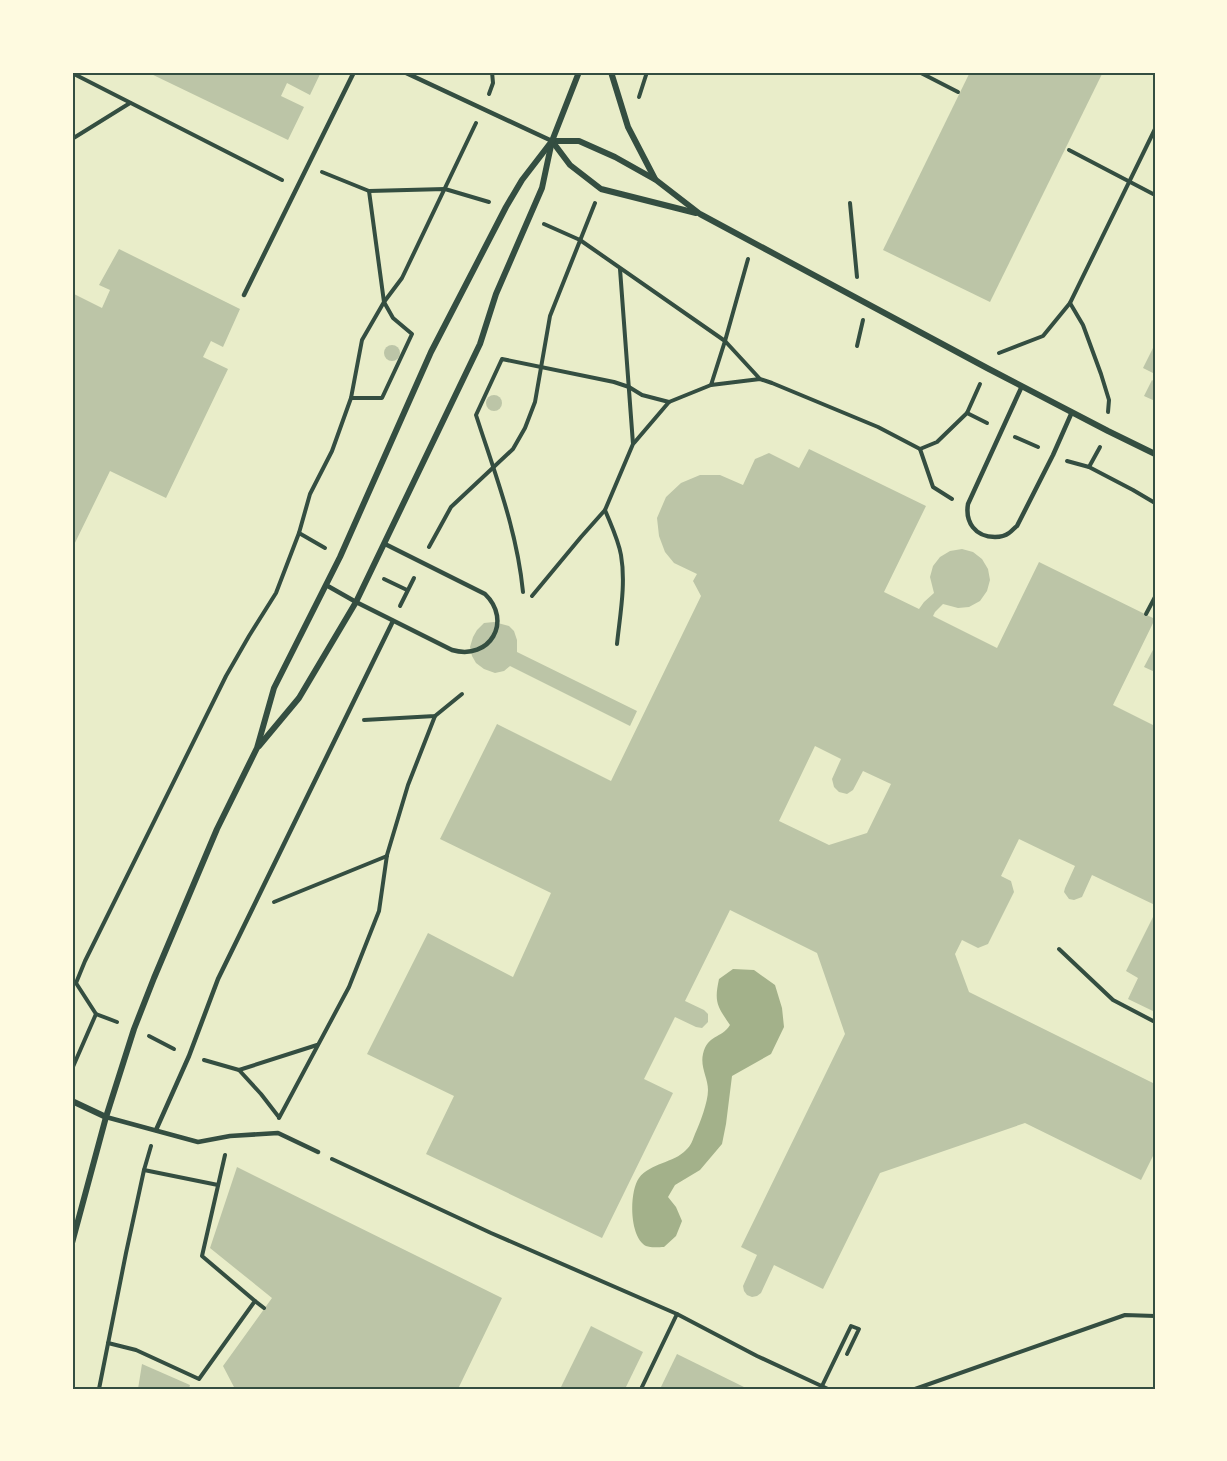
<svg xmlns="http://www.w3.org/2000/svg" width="1227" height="1461" viewBox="0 0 1227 1461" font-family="Barlow,sans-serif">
  <rect width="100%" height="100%" fill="#e9edc9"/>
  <path fill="#a3b18a" d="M733 969 754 970 775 985 782 1008 784 1027 771 1054 732 1076 726 1124 722 1144 700 1170 675 1185 668 1197 676 1207 682 1221 676 1236 664 1247C659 1247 651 1248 646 1246 629 1237 629 1192 639 1178 650 1163 674 1163 686 1150 691 1146 693 1139 695 1134 700 1123 708 1102 708 1090 708 1078 700 1067 703 1054 708 1034 721 1039 730 1025 717 1006 714 1002 719 979Z"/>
  <g fill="#bcc5a7" fill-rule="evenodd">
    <path d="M147 72H321L310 95 287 83 281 96 304 107 288 140Z"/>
    <path d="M970 72H1103L990 302 883 250Z"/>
    <path d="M119 249 240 309 223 347 211 341 203 357 228 369 166 498 110 471 72 549V293L102 308 110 290 99 285Z"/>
    <path d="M1155 344V374L1143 368Z"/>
    <circle cx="392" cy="353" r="8"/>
    <path d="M1152 380 1155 382V401L1144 396Z"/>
    <circle cx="494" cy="403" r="8"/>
    <path d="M809 449 926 506 884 592 919 609 924 602 934 593 930 577 933 566 940 557 950 551 962 549 973 552 982 559 988 569 990 580 987 591 980 601 969 607 958 608 943 604 935 612 933 616 997 648 1039 562 1155 619 1113 705 1155 726V905L1092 875 1082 897 1074 900 1069 899 1064 892 1065 888 1075 866 1019 839 1001 876 1011 881 1014 892 988 944 978 948 962 940 955 954 969 992 1155 1084V1152L1141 1180 1025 1123 880 1173 823 1289 774 1265 761 1293 757 1296 752 1297 747 1295 744 1291 743 1286 757 1255 741 1247 845 1034 817 953 730 910 685 1001 704 1010 708 1014V1022L702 1028 696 1027 675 1017 644 1079 673 1093 602 1238 426 1154 454 1096 367 1054 428 933 513 977 551 893 440 839 497 724 611 781 701 596 693 581 697 574 674 563 665 552 659 536 657 518 666 497 681 483 700 475H720L743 485 755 459 769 453 799 468ZM815 746 841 759 832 779 834 787 839 792 847 794 853 790 863 771 891 784 867 833 829 845 779 821Z"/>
    <path d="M494 622 509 626 514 631 517 640V652L637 711 630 726 510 666 504 671 495 673 484 669 476 663 472 656 470 647 473 637 477 630 484 623Z"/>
    <path d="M1155 646V672L1144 667Z"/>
    <path d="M1155 913V1012L1128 999 1138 978 1126 971Z"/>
    <path d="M237 1167 502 1298 458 1389H235L223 1366 272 1298 210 1248Z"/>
    <path d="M591 1326 643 1352 625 1389H560Z"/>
    <path d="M677 1354 748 1389H660Z"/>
    <path d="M142 1364 190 1385 189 1389H138Z"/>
  </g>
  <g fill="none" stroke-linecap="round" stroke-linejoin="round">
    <g stroke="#344e41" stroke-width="4">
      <path d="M919 72 958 92"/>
      <path d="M72 73 282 180"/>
      <path d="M489 94 493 83 492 72"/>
      <path d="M639 97 647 72"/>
      <path d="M72 139 130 103"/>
      <path d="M1069 150 1155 195"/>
      <path d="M322 172 369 191 445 189 489 202"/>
      <path d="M850 203 857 277"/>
      <path d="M544 224 580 240 725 341 748 259"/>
      <path d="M1070 303 1083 325 1101 374 1109 400 1108 412"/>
      <path d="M857 346 863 320"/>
      <path d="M999 353 1043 336 1070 303 1155 129"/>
      <path d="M760 379 725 341 711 385 760 379 772 383 878 427 920 449 933 487 952 499"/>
      <path d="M351 398H382L412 334 393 318 384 302 369 191"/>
      <path d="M967 413 980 384"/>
      <path d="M1015 437 1038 447"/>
      <path d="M634 443 669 402 711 385"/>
      <path d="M920 449 937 442 967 413 987 423"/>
      <path d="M1067 461 1089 467 1133 490 1155 503"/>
      <path d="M1089 467 1100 447"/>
      <path d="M299 533 325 548"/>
      <path d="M429 547 451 507 513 449 525 428 535 402 550 316 595 203"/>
      <path d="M384 579 407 590"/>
      <path d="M523 592C517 530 495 474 476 415L502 359 614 382 629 387 642 395 669 402"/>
      <path d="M532 596 581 537 605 510"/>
      <path d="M400 606 414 578"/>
      <path d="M1146 614 1155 597"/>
      <path d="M617 644C620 615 626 584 621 555 618 539 611 525 605 510L633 444 620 269"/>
      <path d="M364 720 435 716 462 694"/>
      <path d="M274 902 387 856"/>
      <path d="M1059 949 1113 1000 1155 1022"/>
      <path d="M117 1022 96 1014 76 983 85 961 226 676 249 636 276 593 299 533 310 494 332 451 351 398 362 340 384 302 402 278 476 123"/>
      <path d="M149 1036 174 1049"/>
      <path d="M204 1060 239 1070 261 1094 278 1116"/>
      <path d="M72 1069 96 1014"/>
      <path d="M239 1070 317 1045"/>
      <path d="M279 1118 349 987 379 911 387 855 408 785 435 716"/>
      <path d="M332 1159 491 1233 677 1314 757 1356 828 1389"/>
      <path d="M144 1170 218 1185"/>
      <path d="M255 1301 264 1308"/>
      <path d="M108 1343 136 1350 199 1379 255 1301 202 1256 225 1155"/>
      <path d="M822 1386 851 1326 859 1329 847 1354"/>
      <path d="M99 1389 126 1253 144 1170 151 1146"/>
      <path d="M641 1389 677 1314"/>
      <path d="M915 1389 1125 1315 1155 1316"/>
    </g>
    <g stroke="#344e41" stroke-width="4.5">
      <path d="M404 72 552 141"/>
      <path d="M244 295 354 72"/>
      <path d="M1022 386 968 504C965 522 975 537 995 537 1000 537 1005 536 1009 533 1012 531 1014 528 1017 526L1053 455 1072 412"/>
      <path d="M326 585 356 602 452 650C490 661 513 621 485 594L385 544"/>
      <path d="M106 1117 198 1142 230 1136 278 1133 318 1152"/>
      <path d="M156 1130 189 1056 218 979 393 621"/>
    </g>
    <g stroke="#344e41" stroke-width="6">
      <path d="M611 72 628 127 655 179"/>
      <path d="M552 141H579L615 157 656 180 700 214 987 368 1108 431 1155 454"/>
      <path d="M552 141 570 165 601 189 696 213"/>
      <path d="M259 746 299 698 356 602 480 344 496 294 542 188 552 141 579 72"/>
      <path d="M72 1101 106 1117"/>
      <path d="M72 1243 106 1117 134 1029 154 978 217 829 257 748 274 688 340 557 431 352 506 207 522 180 552 141"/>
    </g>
  </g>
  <rect width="1227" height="1461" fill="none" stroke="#fefae0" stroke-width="147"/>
  <rect x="74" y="74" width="1080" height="1314" fill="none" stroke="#344e41" stroke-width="2"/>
</svg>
